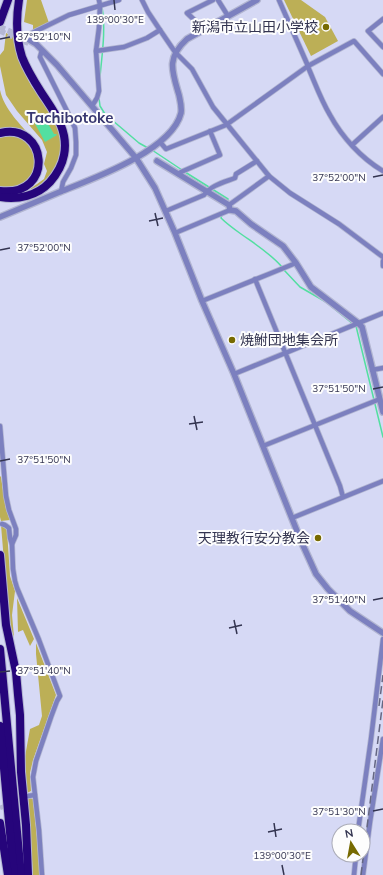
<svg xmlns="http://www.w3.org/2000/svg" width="383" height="875" viewBox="0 0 383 875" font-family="Mulish,'Noto Sans JP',sans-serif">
  <rect width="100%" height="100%" fill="#d6d9f5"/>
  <g fill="#bcaf56">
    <path d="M27 0H41L49 23 33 30V25L24 22Z"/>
    <path d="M284 0H301L325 17 338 41 311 56Z"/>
    <path d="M6 33 14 37C19 56 22 70 32 87 35 91 39 94 42 98 47 106 55 116 58 125 66 143 62 161 50 177 46 182 36 190 30 189L44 179 47 171 44 164 47 152 42 140 17 111 6 95 0 66V55L4 50Z"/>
    <path d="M0 90C4 109 21 125 33 139L0 131Z"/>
    <path d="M9 135C16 136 23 138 29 143 44 158 32 184 13 187 9 188 4 187 0 187V138Z"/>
    <path d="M0 476 1 477 4 497 6 509 10 520 1 521 0 517Z"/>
    <path d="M1 525 5 527 7 530 10 576 15 591 12 615 14 637 10 627 8 610Z"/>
    <path d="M17 598 34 639 30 646 23 630 18 632Z"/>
    <path d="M36 643 56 695 33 760 30 773 31 791 27 793 24 762 30 729 39 725 42 716 36 654Z"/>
    <path d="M30 798 33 799 39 856 40 875H33L28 799Z"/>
  </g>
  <path fill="#53dfa1" d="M43 115 54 134H56L57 135 45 142 33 120Z"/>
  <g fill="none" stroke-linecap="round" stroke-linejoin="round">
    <g stroke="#53dfa1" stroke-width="1.5">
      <path d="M100 77C102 54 106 30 102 7"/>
      <path d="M99 98 100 106 105 114 139 143 148 148"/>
      <path d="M152 150 182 170"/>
      <path d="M185 172 228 199 227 202"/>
      <path d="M222 215 221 218C227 224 234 229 241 234 255 244 270 253 282 267"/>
      <path d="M284 270 300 287 326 302 353 324"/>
      <path d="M356 326 383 437"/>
    </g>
    <path stroke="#b5b8d4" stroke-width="4.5" stroke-dasharray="4.5 2" stroke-linecap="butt" d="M0 808 24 798"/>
    <g stroke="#b5b8d4" stroke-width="5.5" stroke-dasharray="5.5 3" stroke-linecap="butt">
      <path d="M0 27 26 38"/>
      <path d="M0 31 30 44"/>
    </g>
    <defs>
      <g id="minor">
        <path d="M142 0 148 12 160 30 175 52 192 69 213 107 269 176 290 193 339 224 383 257"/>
        <path d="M218 0 228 16"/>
        <path d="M279 0 308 66"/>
        <path d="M383 19 368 31 383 47"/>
        <path d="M204 29 187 13 213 0"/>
        <path d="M28 39 30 34 69 15 119 0"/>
        <path d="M42 50 40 57 68 113 75 128 76 142V155L71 168 63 182 61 192"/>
        <path d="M96 51 124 47 147 38 160 30"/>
        <path d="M308 67C315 83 321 100 330 115 342 137 361 158 383 171"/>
        <path d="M92 106 97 98 99 91 96 51 99 28 100 5 99 0"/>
        <path d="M160 142 166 149 226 125 308 66 354 41 383 74"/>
        <path d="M352 145 383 117"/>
        <path d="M178 174 181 172 220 155 210 131"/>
        <path d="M229 205 269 176"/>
        <path d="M166 211 204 195C211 185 225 182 235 178L236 174 257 161"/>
        <path d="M175 233 230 210"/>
        <path d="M383 261V266"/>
        <path d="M255 279 340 486 343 497"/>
        <path d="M202 301 269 274 296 263"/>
        <path d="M372 370 383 368"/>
        <path d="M234 374 383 313"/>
        <path d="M0 426 6 496 9 510 16 529V535L12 544"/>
        <path d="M263 446 380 399"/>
        <path d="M292 518 383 481"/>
        <path d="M2 524 5 525 9 528 10 538 12 544 13 569 15 581 17 588 39 640 60 696 57 701 51 717 36 761 33 777 35 795 39 830 42 875"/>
        <path d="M28 796 35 795"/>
        <path d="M358 831 371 739 383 639"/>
        <path d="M354 875 356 855"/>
        <path d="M363 875 370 822 383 739"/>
      </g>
      <g id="tertiary">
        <path d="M26 38 36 44 57 65 136 158 155 188 175 233 202 301 234 374 301 541 316 574 328 589 350 611 383 633"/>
        <path d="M157 161 229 205 230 210 236 211 251 224 283 246 296 263 311 287 358 323 362 327 383 412"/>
        <path d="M0 217C21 208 41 200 62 191 95 178 172 150 181 113 182 107 180 100 179 95 172 71 166 58 187 39L257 0"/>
      </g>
      <g id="motorway">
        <path d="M0 22 8 0"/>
        <path d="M0 133C47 121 56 197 0 191"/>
        <path d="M0 197C18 200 37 196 50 182 57 174 62 166 64 155 69 130 54 112 41 92 34 81 27 70 22 57 16 38 16 19 19 0"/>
        <path d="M0 555 6 625 16 672 18 695 20 715 21 772 26 825 28 875"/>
        <path d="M0 649 21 875"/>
        <path d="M0 726 14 875"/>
        <path d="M0 823 8 875"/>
      </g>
    </defs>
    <use href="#minor" stroke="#b2b5d1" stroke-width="6"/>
    <use href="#tertiary" stroke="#b2b5d1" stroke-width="8"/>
    <use href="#motorway" stroke="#b2b5d1" stroke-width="10"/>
    <use href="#minor" stroke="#7c80bf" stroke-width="4.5"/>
    <use href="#tertiary" stroke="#7c80bf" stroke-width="5.5"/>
    <use href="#motorway" stroke="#26057b" stroke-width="8"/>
    <g stroke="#656783" stroke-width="1.5" stroke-dasharray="8 4" stroke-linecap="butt">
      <path d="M379 706 383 675"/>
      <path d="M361 875 383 700"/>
    </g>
  </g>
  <path fill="none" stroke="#333450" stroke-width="1.5" d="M114 0 115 10M0 39 10 37M373 177 383 175M155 213 158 226M149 221 163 218M0 250 10 248M373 389 383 387M194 416 197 430M189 424 203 422M0 461 10 459M373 600 383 598M234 620 237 634M229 628 242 625M0 672 10 671M373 811 383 809M274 823 276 837M268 832 282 829M282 865 284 875"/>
  <g fill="#776a01" stroke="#fdfdfd" stroke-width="1.5">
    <circle cx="326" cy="27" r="4"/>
    <circle cx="232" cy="340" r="4"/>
    <circle cx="318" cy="538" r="4"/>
  </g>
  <g text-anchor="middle" stroke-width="4" stroke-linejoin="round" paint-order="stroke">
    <g font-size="14" fill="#333450" stroke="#fdfdfd" text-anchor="end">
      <text x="318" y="32">新潟市立山田小学校</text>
      <text x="240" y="345" text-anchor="start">焼鮒団地集会所</text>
      <text x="310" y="543">天理教行安分教会</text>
    </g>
    <g font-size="15" font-weight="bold" fill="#373770" stroke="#fdfdfd">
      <text x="70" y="123">Tachibotoke</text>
    </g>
  </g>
  <g font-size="10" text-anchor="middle" fill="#333450" stroke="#fdfdfd" stroke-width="4" stroke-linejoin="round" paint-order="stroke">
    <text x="115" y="23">139°00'30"E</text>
    <text x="44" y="40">37°52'10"N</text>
    <text x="339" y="181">37°52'00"N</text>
    <text x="44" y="251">37°52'00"N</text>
    <text x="339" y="392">37°51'50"N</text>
    <text x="44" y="463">37°51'50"N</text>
    <text x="339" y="603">37°51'40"N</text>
    <text x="44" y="674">37°51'40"N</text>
    <text x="339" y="815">37°51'30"N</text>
    <text x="282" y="859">139°00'30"E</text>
  </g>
  <g transform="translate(351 843) rotate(349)"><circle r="19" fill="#fdfdfd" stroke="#acadb8"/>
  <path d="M0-3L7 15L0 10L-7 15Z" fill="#776a01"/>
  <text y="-6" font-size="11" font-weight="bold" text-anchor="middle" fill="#333450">N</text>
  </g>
</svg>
